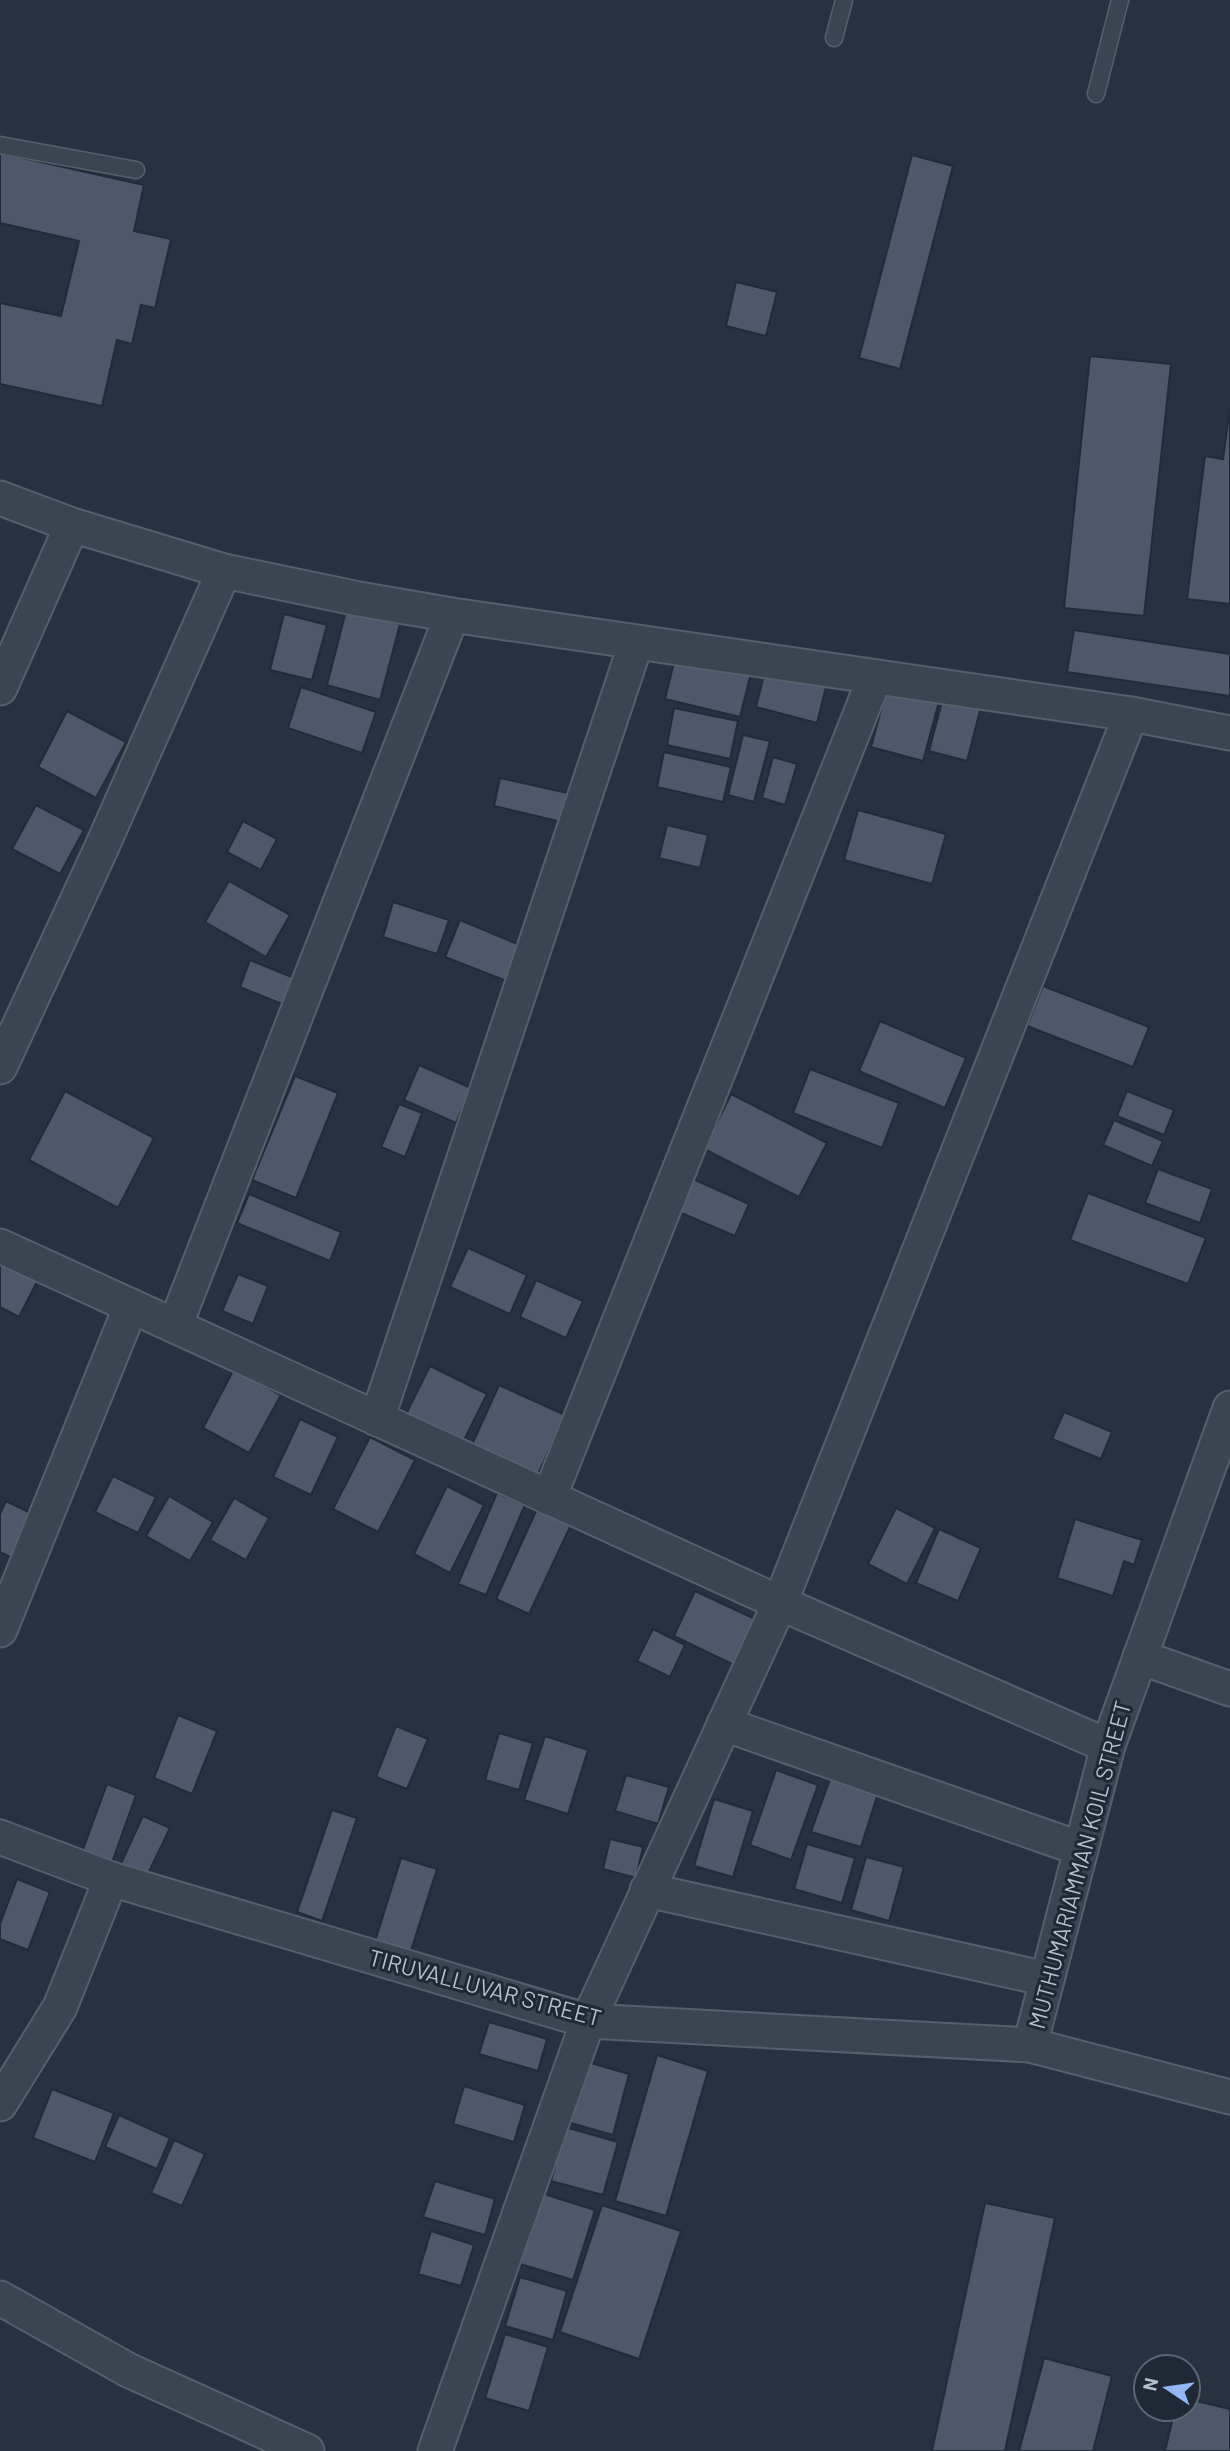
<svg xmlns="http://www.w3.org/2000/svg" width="1230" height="2451" viewBox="0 0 1230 2451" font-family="Barlow,sans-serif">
  <rect width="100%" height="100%" fill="#273141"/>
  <g fill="#4d586a" stroke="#222b38" stroke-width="2">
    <path d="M0 153 144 185 134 231 171 239 155 308 141 305 132 344 117 340 102 406 0 384V303L61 316 79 241 0 223Z"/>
    <path d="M912 155 953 166 900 369 859 358Z"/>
    <path d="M736 282 777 292 766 336 726 326Z"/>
    <path d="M1090 356 1171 364 1144 616 1064 608Z"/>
    <path d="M1230 407V604L1187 599 1205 456 1223 459Z"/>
    <path d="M346 611 400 624 380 700 327 685Z"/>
    <path d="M284 614 327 625 312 680 270 670Z"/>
    <path d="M1074 630 1230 654V696L1067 672Z"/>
    <path d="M676 654 751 673 740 717 665 699Z"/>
    <path d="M765 671 826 687 817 723 756 707Z"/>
    <path d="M888 684 940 698 923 761 871 747Z"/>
    <path d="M301 687 376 712 362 753 288 728Z"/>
    <path d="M945 690 983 699 967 761 929 751Z"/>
    <path d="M674 708 738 721 730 759 667 745Z"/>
    <path d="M67 711 126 742 96 798 38 767Z"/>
    <path d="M743 735 770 741 754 802 728 795Z"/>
    <path d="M664 752 731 767 723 802 657 787Z"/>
    <path d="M773 757 797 764 785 805 762 798Z"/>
    <path d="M500 778 572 794 566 823 494 806Z"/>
    <path d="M36 805 84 830 60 874 12 849Z"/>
    <path d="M858 810 946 834 932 884 844 860Z"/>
    <path d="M243 821 277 839 261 870 227 852Z"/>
    <path d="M667 825 708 835 700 868 659 858Z"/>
    <path d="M229 881 290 915 266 957 205 922Z"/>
    <path d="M393 902 449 920 437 954 383 937Z"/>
    <path d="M460 920 527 948 514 984 445 957Z"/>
    <path d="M250 960 304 982 294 1009 240 987Z"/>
    <path d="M1043 986 1149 1027 1133 1067 1027 1026Z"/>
    <path d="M880 1021 966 1058 945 1108 859 1071Z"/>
    <path d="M419 1065 471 1088 456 1123 404 1100Z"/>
    <path d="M810 1069 899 1103 882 1148 793 1113Z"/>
    <path d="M295 1076 338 1093 296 1198 252 1180Z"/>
    <path d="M65 1091 154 1138 118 1208 29 1160Z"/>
    <path d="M1127 1091 1174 1110 1164 1135 1117 1116Z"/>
    <path d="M731 1094 827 1143 799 1197 704 1149Z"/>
    <path d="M399 1104 422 1113 405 1157 381 1147Z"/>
    <path d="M1114 1120 1163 1141 1152 1166 1103 1145Z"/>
    <path d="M1158 1169 1212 1189 1200 1223 1145 1203Z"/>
    <path d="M693 1179 749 1204 735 1236 679 1212Z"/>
    <path d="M1088 1193 1206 1238 1188 1284 1070 1240Z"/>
    <path d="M249 1194 341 1232 330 1261 237 1223Z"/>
    <path d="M468 1248 527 1275 510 1314 450 1287Z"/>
    <path d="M0 1253 41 1274 19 1317 0 1307Z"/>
    <path d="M238 1274 268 1286 253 1324 222 1311Z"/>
    <path d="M536 1280 583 1301 566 1338 520 1317Z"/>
    <path d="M430 1366 487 1394 463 1442 406 1414Z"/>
    <path d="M234 1369 281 1395 249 1453 203 1428Z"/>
    <path d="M499 1385 565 1415 536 1479 470 1449Z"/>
    <path d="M1064 1412 1112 1432 1101 1459 1052 1439Z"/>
    <path d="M300 1419 338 1437 311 1495 273 1477Z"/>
    <path d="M370 1437 415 1460 378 1532 333 1509Z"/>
    <path d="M113 1476 156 1497 138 1533 95 1512Z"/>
    <path d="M447 1486 484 1505 450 1573 414 1554Z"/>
    <path d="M497 1493 525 1505 486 1595 458 1584Z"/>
    <path d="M169 1496 213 1522 190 1561 146 1536Z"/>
    <path d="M234 1498 269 1518 246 1560 210 1540Z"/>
    <path d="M6 1501 41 1518 20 1562 0 1552V1514Z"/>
    <path d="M896 1508 935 1528 907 1584 868 1564Z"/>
    <path d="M537 1509 571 1525 529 1614 496 1599Z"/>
    <path d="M1075 1519 1142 1540 1134 1565 1124 1561 1113 1596 1057 1578Z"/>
    <path d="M939 1529 981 1548 958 1601 916 1583Z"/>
    <path d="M695 1591 755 1619 734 1665 674 1636Z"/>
    <path d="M653 1629 685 1645 670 1677 637 1661Z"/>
    <path d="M178 1715 217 1731 192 1794 154 1778Z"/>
    <path d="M396 1726 428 1739 407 1789 376 1777Z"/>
    <path d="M499 1733 533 1743 519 1790 485 1780Z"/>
    <path d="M545 1736 588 1750 568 1814 524 1800Z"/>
    <path d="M776 1770 818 1785 791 1860 750 1845Z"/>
    <path d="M626 1775 669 1787 658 1824 615 1811Z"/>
    <path d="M831 1776 879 1790 861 1847 811 1832Z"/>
    <path d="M107 1784 136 1795 109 1871 79 1860Z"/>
    <path d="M714 1799 753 1811 733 1877 694 1866Z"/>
    <path d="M332 1810 357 1818 322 1921 297 1912Z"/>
    <path d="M143 1816 170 1828 144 1882 118 1870Z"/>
    <path d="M610 1839 643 1847 636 1878 603 1869Z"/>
    <path d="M807 1844 855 1858 842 1903 794 1889Z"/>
    <path d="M866 1857 904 1867 889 1921 851 1910Z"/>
    <path d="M401 1858 437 1869 407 1963 372 1951Z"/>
    <path d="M17 1879 50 1892 28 1950 0 1939V1924Z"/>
    <path d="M489 2022 547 2039 538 2071 479 2054Z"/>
    <path d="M657 2055 708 2071 666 2216 615 2201Z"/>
    <path d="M584 2061 629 2074 613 2135 567 2122Z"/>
    <path d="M464 2086 525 2105 514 2142 453 2124Z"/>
    <path d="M52 2089 114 2113 95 2162 33 2138Z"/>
    <path d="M119 2115 170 2138 157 2169 105 2147Z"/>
    <path d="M565 2127 618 2142 603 2195 551 2181Z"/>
    <path d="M174 2140 205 2154 182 2206 151 2193Z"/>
    <path d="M435 2181 495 2199 485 2235 423 2217Z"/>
    <path d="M541 2193 595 2210 573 2280 520 2264Z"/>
    <path d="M985 2203 1055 2218 1005 2451H932Z"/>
    <path d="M602 2205 681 2231 639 2359 560 2332Z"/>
    <path d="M431 2231 474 2245 461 2286 418 2274Z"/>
    <path d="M520 2277 567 2291 553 2340 505 2326Z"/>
    <path d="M505 2334 548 2347 529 2411 485 2398Z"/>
    <path d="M1044 2358 1112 2376 1093 2451H1019Z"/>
    <path d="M1188 2399 1230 2409V2451H1165L1175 2409H1188Z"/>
  </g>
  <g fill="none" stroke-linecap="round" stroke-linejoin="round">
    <defs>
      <g id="lane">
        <path d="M834 38 844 0"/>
        <path d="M1096 94 1120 0"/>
        <path d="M0 145 136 170"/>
      </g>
      <g id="street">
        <path d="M0 498 72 525"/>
        <path d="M0 688 72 525 224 571"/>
        <path d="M1131 714 1230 733"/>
        <path d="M0 1067 100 851 224 571 359 599 452 615 1131 714 780 1603 0 1246"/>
        <path d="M175 1326 452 615"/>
        <path d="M377 1419 636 643"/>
        <path d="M549 1498 875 677"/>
        <path d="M0 1630 131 1306"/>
        <path d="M1140 1657 1230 1689"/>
        <path d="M724 1724 1081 1849"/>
        <path d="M0 1837 111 1879 588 2021 1030 2045 1230 2097"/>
        <path d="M647 1890 1047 1979"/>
        <path d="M1030 2045 1108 1746 1230 1408"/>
        <path d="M0 2104 60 2007 111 1879"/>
        <path d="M0 2298 128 2370 307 2451"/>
        <path d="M435 2451 588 2021 780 1603 1108 1746"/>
      </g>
    </defs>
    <use href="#lane" stroke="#565f6b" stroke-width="19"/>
    <use href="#street" stroke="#565f6b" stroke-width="37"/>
    <use href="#lane" stroke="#3b4451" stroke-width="16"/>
    <use href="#street" stroke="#3b4451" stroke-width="33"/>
  </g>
  <g text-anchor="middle" stroke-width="6" stroke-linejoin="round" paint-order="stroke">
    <g font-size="23" fill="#b8bfcb" stroke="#202836">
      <text transform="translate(1080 1865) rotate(-75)" y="8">MUTHUMARIAMMAN KOIL STREET</text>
      <text transform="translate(485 1988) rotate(15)" y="8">TIRUVALLUVAR STREET</text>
    </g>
  </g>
  <g transform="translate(1167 2388) rotate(283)"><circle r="33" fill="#202836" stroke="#5d6472" stroke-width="2"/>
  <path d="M0-5L12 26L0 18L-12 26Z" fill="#92b7f6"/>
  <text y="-10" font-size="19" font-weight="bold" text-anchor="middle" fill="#b8bfcb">N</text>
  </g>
</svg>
